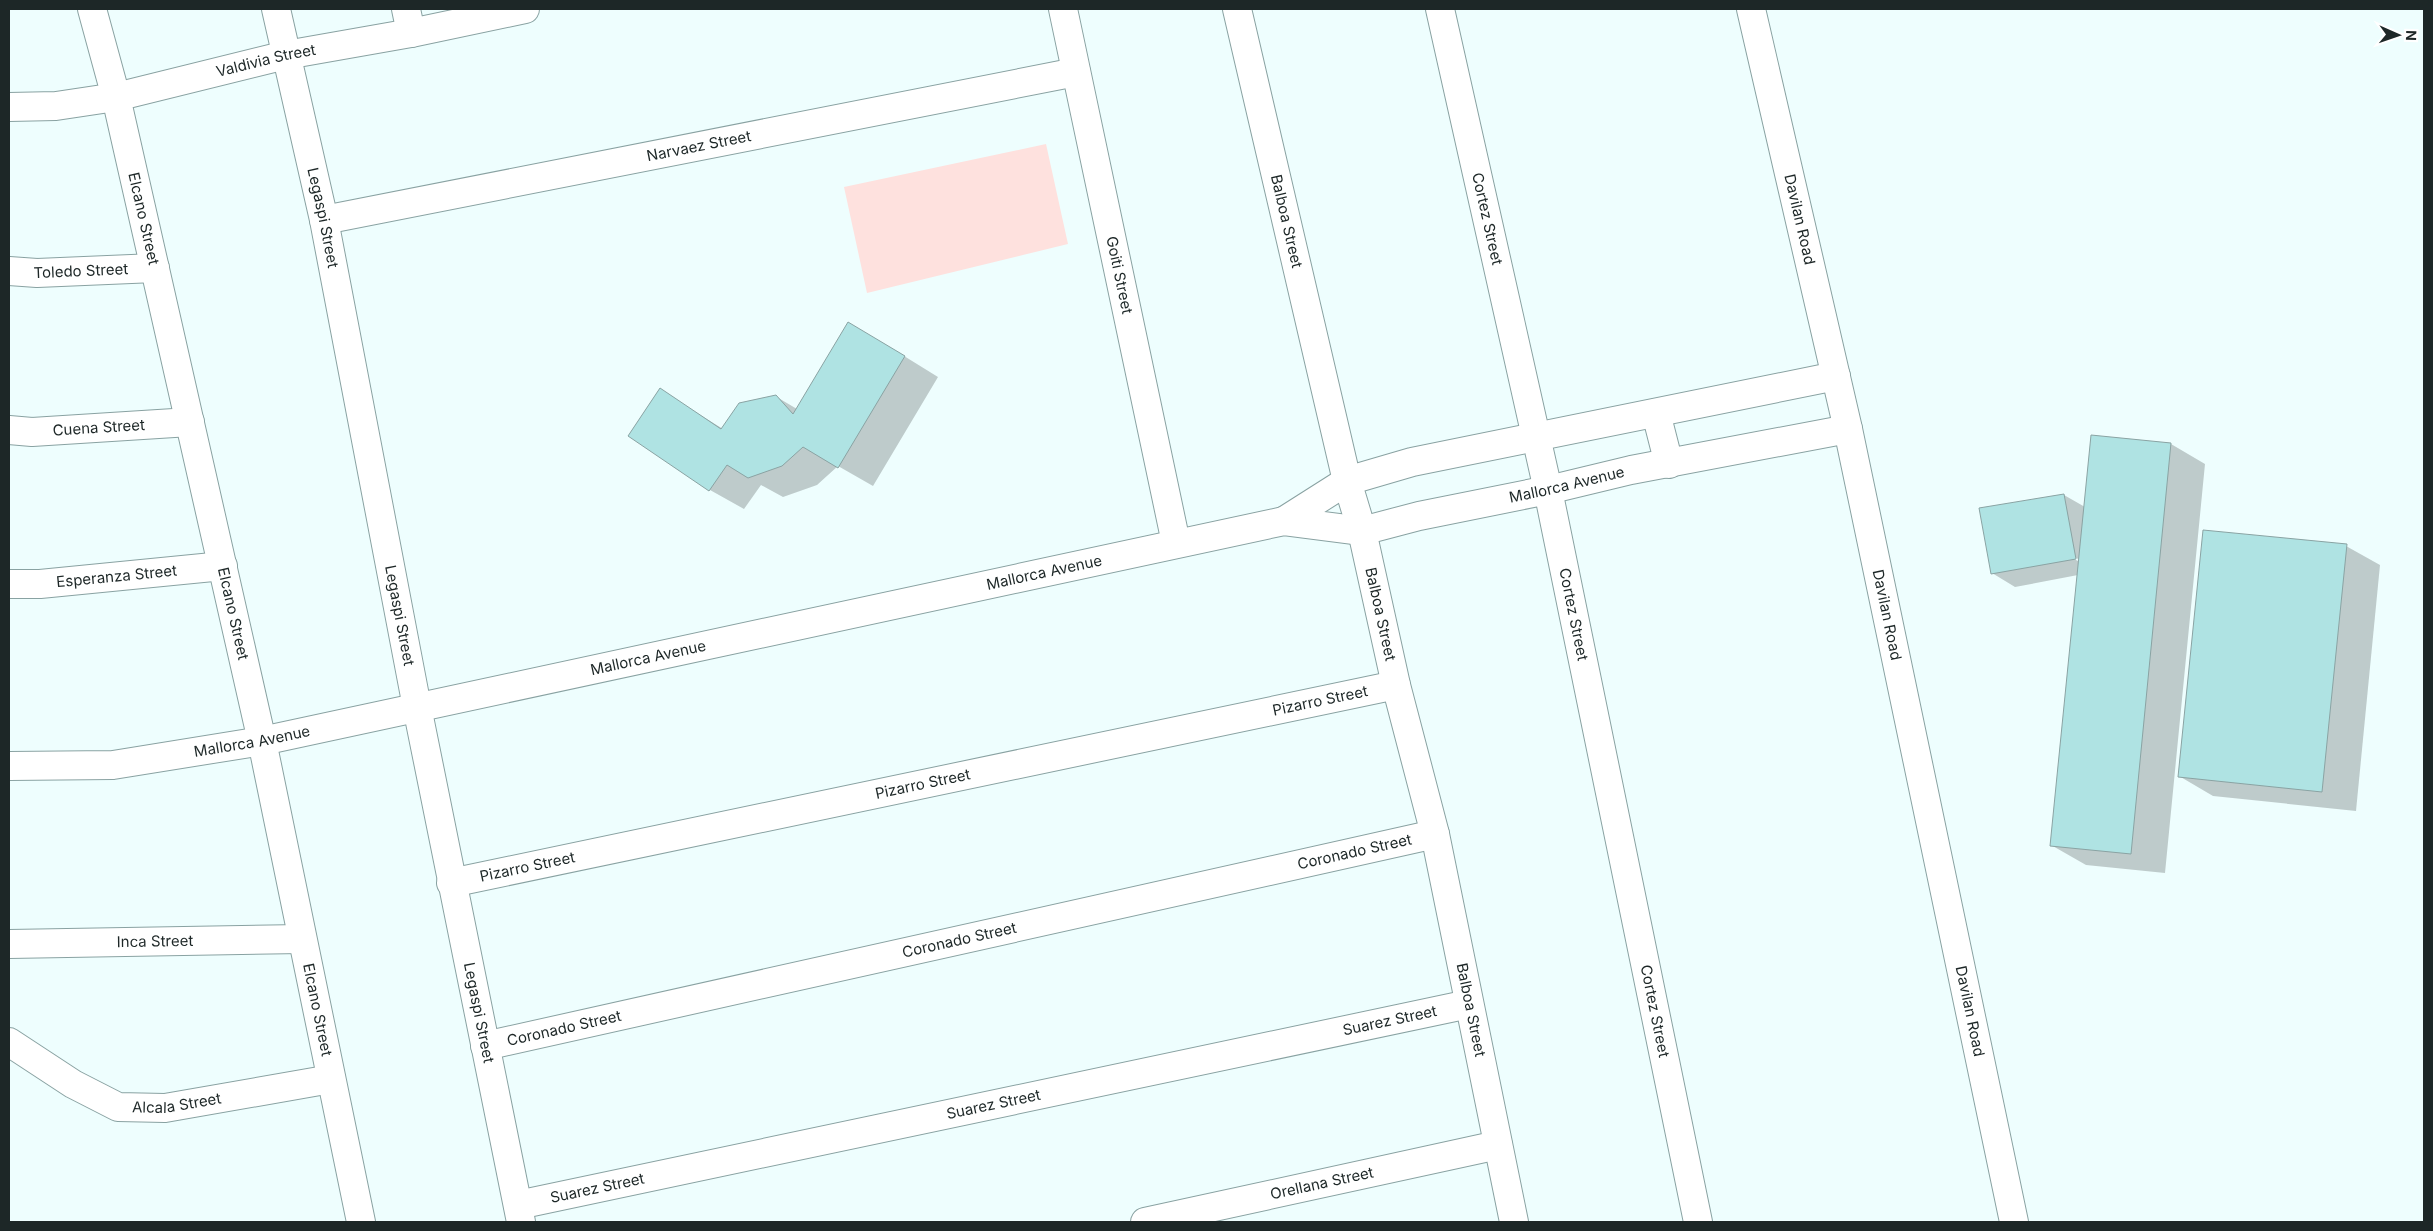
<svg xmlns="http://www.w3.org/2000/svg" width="2433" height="1231" viewBox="0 0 2433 1231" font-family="Inter,sans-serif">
  <rect width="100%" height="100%" fill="#eefefe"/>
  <path fill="#fee1de" d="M1046 144 1068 244 867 293 844 187Z"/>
  <g fill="#0003" fill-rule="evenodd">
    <path d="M883 343 938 377 873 486 838 466 817 485 783 497 761 485 744 509 710 490 630 436 660 390 723 429 775 396 797 409Z"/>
    <path d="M2092 436 2171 444 2205 464 2165 873 2086 865 2051 845 2078 575 2015 587 1992 573 2064 495 2085 507ZM2071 555 2080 560V562L2070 557Z"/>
    <path d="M2346 546 2380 565 2356 811 2213 796 2179 776Z"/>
  </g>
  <g fill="#afe3e3" stroke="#8aa3a3">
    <path d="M848 322 905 356 838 468 803 447 782 466 748 478 727 465 709 491 628 436 660 388 721 429 739 403 776 395 793 414Z"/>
    <path d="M2091 435 2171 443 2131 854 2050 846Z"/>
    <path d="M2064 494 2076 559 1991 574 1979 508Z"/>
    <path d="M2203 530 2347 544 2322 792 2178 777Z"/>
  </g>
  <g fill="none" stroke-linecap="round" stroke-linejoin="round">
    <defs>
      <g id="minor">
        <path id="s1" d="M92 9 116 97 262 741 361 1222"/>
        <path id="s2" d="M276 9 324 220 417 707 521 1222"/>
        <path d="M406 9 411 33"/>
        <path id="s3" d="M1063 9 1176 543"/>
        <path id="s4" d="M1237 9 1347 481 1362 531 1396 685 1435 834 1514 1222"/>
        <path id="s5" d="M1440 9 1548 490 1698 1222"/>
        <path id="s6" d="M9 107 56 106 116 97 286 55 411 33 525 9"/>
        <path id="s7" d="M324 220 1076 72"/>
        <path id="s8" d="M9 271 37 273 155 268"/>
        <path d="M1656 413 1669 464"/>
        <path id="s9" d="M9 430 32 432 190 422"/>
        <path d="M1284 521 1347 481 1412 462 1836 376"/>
        <path id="s10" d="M9 584H40L223 566"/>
        <path id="s11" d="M9 766 113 765 262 741 1284 521 1362 531 1419 516 1548 490 1631 470 1848 429"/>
        <path id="s12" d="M451 883 1396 685"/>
        <path id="s13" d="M9 944 302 939"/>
        <path id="s14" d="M9 1042 73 1084 118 1107 165 1108 331 1079"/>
        <path id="s15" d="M485 1046 1435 834"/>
        <path id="s16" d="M518 1205 1469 1004"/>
        <path id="s17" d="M1145 1222 1498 1145"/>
      </g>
      <g id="major">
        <path id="s18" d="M1751 9 1848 429 2014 1222"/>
      </g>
    </defs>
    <use href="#minor" stroke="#89a2a2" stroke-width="30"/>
    <use href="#major" stroke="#89a2a2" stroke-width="30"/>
    <use href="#minor" stroke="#fff" stroke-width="28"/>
    <use href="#major" stroke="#fff" stroke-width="28"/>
  </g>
  <g text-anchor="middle" stroke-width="4" stroke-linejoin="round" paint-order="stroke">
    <g font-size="15" fill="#1d2727" stroke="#fff">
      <text dy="5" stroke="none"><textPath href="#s6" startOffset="262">Valdivia Street</textPath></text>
      <text dy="5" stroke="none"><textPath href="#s7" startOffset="382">Narvaez Street</textPath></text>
      <text dy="5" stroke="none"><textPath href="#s2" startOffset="214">Legaspi Street</textPath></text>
      <text dy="5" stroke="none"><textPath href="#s1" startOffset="216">Elcano Street</textPath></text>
      <text dy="5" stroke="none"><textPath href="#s5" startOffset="215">Cortez Street</textPath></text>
      <text dy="5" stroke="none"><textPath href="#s18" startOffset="216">Davilan Road</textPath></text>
      <text dy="5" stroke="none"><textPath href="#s4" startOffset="218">Balboa Street</textPath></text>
      <text dy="5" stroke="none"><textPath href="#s8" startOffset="72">Toledo Street</textPath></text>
      <text dy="5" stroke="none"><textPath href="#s3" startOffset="272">Goiti Street</textPath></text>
      <text dy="5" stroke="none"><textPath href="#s9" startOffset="90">Cuena Street</textPath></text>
      <text dy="5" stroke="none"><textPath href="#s11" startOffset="1589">Mallorca Avenue</textPath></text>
      <text dy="5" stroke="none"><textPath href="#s11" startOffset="1055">Mallorca Avenue</textPath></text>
      <text dy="5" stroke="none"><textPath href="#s10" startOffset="108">Esperanza Street</textPath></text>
      <text dy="5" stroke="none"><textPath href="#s1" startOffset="621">Elcano Street</textPath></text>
      <text dy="5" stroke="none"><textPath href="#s4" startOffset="622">Balboa Street</textPath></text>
      <text dy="5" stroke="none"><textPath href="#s2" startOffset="619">Legaspi Street</textPath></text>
      <text dy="5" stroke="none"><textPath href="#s5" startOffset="620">Cortez Street</textPath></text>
      <text dy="5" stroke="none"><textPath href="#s18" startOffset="621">Davilan Road</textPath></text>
      <text dy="5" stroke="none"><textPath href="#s11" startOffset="650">Mallorca Avenue</textPath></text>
      <text dy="5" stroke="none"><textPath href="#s12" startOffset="888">Pizarro Street</textPath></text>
      <text dy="5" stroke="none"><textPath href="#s11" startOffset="245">Mallorca Avenue</textPath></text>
      <text dy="5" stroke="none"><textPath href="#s12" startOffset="482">Pizarro Street</textPath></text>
      <text dy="5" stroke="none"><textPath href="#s15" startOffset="891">Coronado Street</textPath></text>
      <text dy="5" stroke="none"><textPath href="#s12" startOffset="78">Pizarro Street</textPath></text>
      <text dy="5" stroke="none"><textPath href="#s15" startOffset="486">Coronado Street</textPath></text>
      <text dy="5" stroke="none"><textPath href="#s13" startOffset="146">Inca Street</textPath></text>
      <text dy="5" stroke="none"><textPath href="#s4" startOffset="1028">Balboa Street</textPath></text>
      <text dy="5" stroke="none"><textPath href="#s1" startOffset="1026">Elcano Street</textPath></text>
      <text dy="5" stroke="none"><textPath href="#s5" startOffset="1025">Cortez Street</textPath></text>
      <text dy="5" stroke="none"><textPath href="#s18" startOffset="1026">Davilan Road</textPath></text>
      <text dy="5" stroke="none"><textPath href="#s2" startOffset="1024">Legaspi Street</textPath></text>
      <text dy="5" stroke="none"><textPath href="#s16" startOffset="891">Suarez Street</textPath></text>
      <text dy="5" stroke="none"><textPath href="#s15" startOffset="81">Coronado Street</textPath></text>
      <text dy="5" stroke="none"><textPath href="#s14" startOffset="186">Alcala Street</textPath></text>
      <text dy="5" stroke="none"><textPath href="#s16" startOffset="486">Suarez Street</textPath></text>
      <text dy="5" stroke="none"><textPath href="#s17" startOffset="181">Orellana Street</textPath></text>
      <text dy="5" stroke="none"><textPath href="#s16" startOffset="81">Suarez Street</textPath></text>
    </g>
  </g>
  <rect width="2433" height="1231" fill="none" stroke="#1d2727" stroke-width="20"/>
  <g transform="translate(2398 35) rotate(92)" stroke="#ffffff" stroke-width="4" paint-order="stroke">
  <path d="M0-4L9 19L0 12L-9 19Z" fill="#1d2727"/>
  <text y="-8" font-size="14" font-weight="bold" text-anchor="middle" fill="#1d2727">N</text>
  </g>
</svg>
